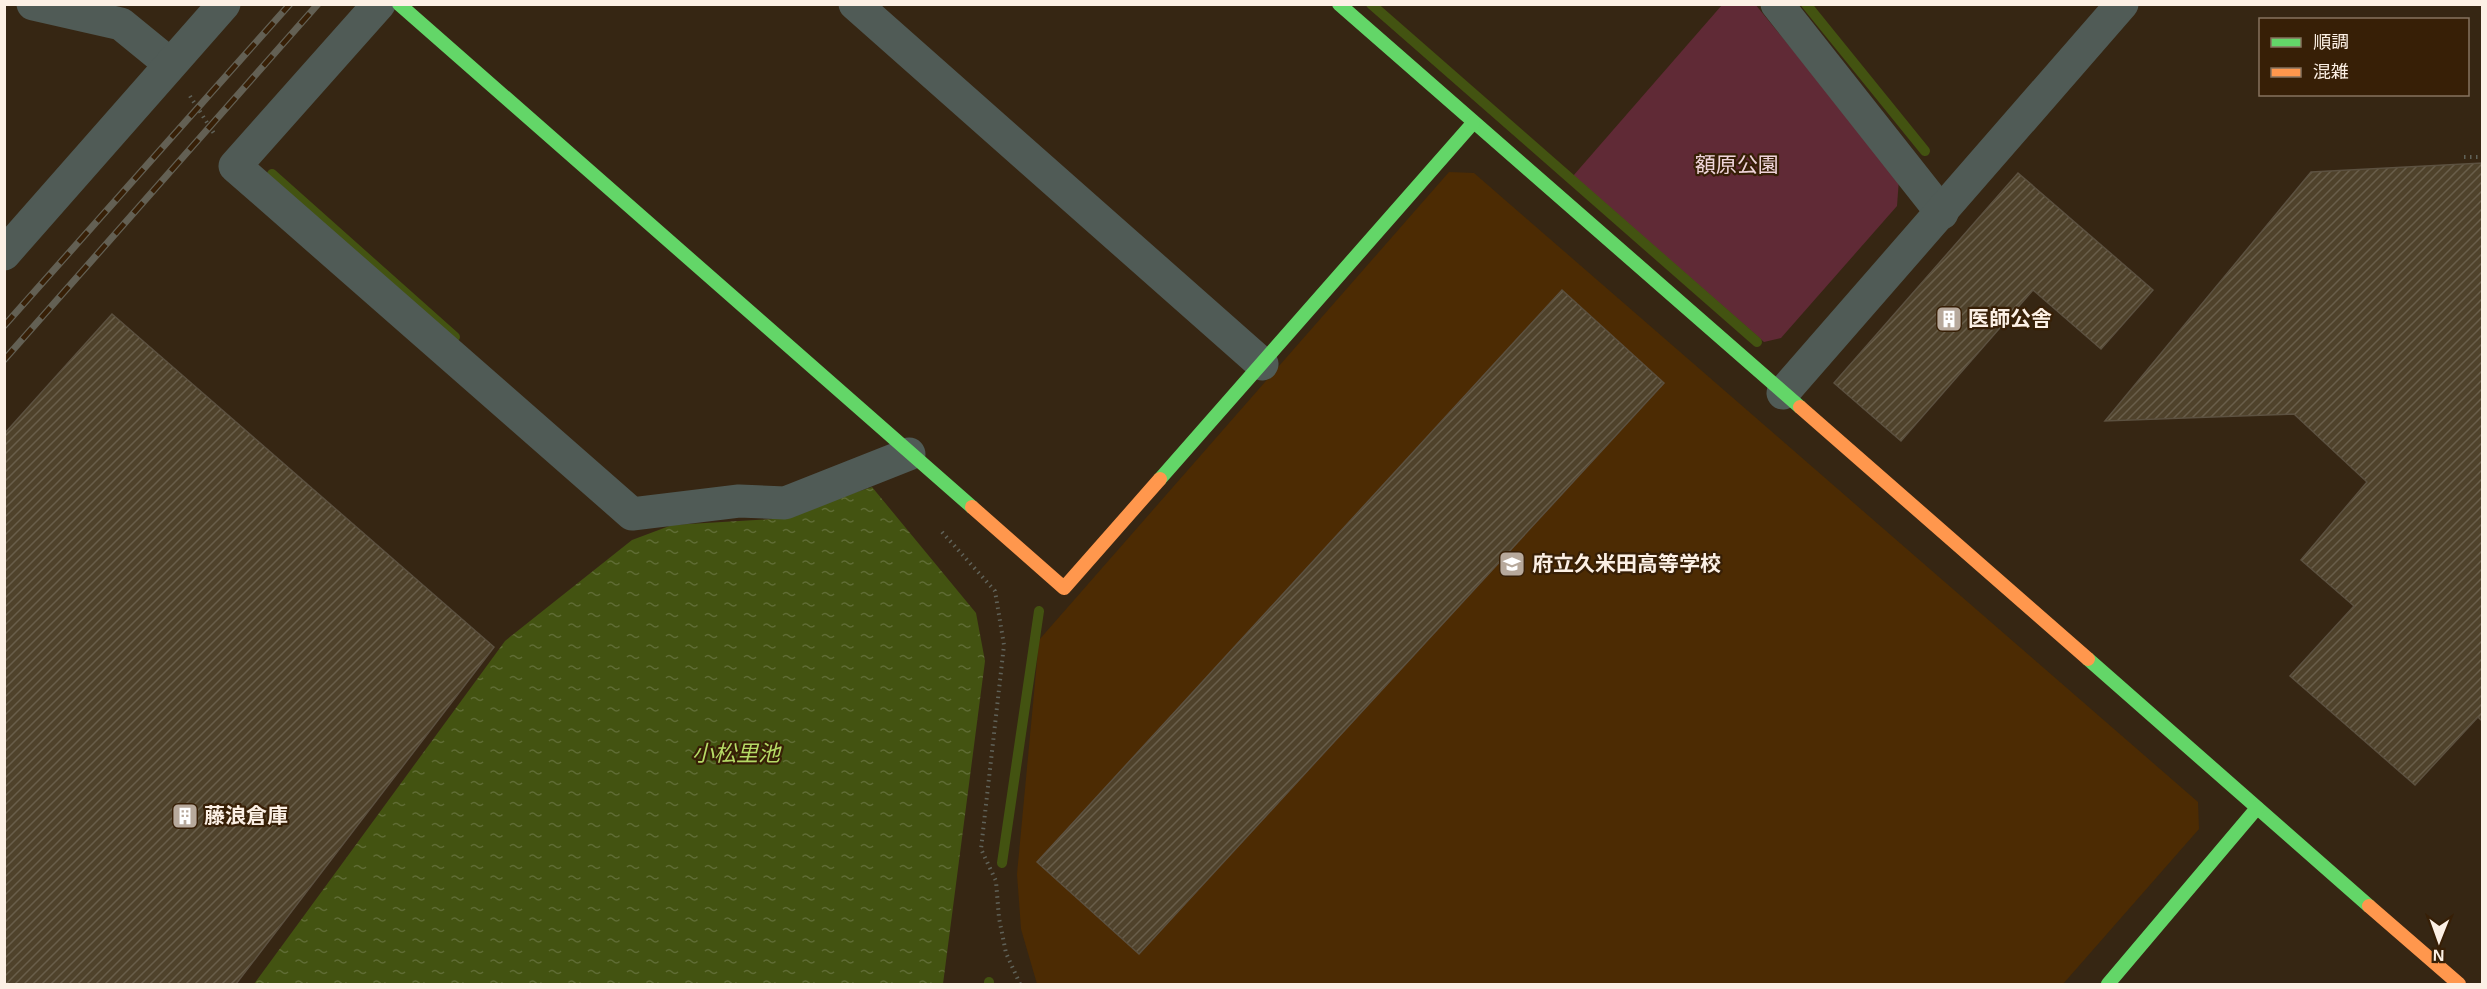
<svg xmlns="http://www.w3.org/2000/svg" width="2487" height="989" viewBox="0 0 2487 989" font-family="Helvetica,'Noto Sans JP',sans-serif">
  <defs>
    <pattern id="water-ripples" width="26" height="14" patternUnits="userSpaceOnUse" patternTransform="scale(1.5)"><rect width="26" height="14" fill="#435311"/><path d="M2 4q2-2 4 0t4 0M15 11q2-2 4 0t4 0" fill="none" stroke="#5f6c34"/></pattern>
    <pattern id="building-hatch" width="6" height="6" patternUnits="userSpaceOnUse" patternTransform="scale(1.5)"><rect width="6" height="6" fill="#4f422b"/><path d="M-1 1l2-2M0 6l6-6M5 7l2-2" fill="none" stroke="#695e4a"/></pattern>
  </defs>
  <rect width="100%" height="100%" fill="#362613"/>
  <path fill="#4c2b03" d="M1449 172 1474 173 2198 802 2199 829 2063 984H1037L1021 929 1017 874 1039 640Z"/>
  <path fill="#602a36" d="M1755 4 1899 179 1897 206 1781 338 1764 342 1573 176 1722 5Z"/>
  <path fill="url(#water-ripples)" d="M872 487 976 613 985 661 943 984H254L505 641 632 540 672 525 774 519Z"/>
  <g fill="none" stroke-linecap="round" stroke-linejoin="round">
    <g stroke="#435311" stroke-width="10">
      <path d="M1371 4 1757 342"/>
      <path d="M1806 4 1925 151"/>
      <path d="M272 174 455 337"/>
      <path d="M1002 863 1039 611"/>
      <path d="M989 984V982"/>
    </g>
  </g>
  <g fill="url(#building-hatch)" stroke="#5c5140" stroke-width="1.5">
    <path d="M2482 163V721L2478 717 2415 785 2290 676 2354 606 2301 560 2367 482 2294 414 2105 421 2311 172Z"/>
    <path d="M2018 173 2153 290 2101 349 2033 290 1901 441 1834 383Z"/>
    <path d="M1562 290 1664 383 1139 954 1037 862Z"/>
    <path d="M112 314 494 647 236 984H4V434Z"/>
  </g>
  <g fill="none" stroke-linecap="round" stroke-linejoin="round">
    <g stroke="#606259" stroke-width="4" stroke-dasharray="1.5 4.5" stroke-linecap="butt">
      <path d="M190 96 215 135"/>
      <path d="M2464 157H2482"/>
      <path d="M942 532 995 591 1004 645 981 849 996 881 999 918 1006 953 1020 984"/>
    </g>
    <g stroke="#505b56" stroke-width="33">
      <path d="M33 4 121 24 170 64"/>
      <path d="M379 4 235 166 632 514 739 501 785 503 909 454"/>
      <path d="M855 4 1262 364"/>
      <path d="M1777 4 1942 213"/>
      <path d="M4 254 224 4"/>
      <path d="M1783 393 2122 4"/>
    </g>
    <g stroke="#63d668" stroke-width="14">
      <path d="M399 4 972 507"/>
      <path d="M1339 4 1800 407"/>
      <path d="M1160 479 1473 123"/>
      <path d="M2088 659 2369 906"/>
      <path d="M2108 984 2257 808"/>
    </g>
    <g stroke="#ff974d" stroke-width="14">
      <path d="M1800 407 2088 659"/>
      <path d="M972 507 1064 588 1160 479"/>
      <path d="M2369 906 2459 984"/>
    </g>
    <defs>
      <g id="rail">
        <path d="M4 326 290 4"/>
        <path d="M4 360 318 4"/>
      </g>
    </defs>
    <use href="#rail" stroke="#636054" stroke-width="7"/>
    <use href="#rail" stroke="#371f06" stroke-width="4.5" stroke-dasharray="14" stroke-linecap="butt"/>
  </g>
  <defs>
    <symbol id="building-square" viewBox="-11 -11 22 22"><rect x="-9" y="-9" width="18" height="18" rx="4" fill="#b7a99c" stroke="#371f06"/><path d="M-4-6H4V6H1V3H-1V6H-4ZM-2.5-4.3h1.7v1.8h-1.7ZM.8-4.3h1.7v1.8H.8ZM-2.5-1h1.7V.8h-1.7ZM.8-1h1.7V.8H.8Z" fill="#fff"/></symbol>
    <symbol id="school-square" viewBox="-11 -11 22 22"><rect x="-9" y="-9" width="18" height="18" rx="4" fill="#b7a99c" stroke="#371f06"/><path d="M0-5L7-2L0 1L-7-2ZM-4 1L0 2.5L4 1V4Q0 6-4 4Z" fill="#fff"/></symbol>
  </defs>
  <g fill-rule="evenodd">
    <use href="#building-square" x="1934" y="304" width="30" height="30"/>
    <use href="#school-square" x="1497" y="549" width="30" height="30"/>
    <use href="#building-square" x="170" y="801" width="30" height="30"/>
  </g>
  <g text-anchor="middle" stroke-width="4.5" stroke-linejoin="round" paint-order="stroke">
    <g font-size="21" fill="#efd5da" stroke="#371f06">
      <text x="1737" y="172">額原公園</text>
    </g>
    <g font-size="21" font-weight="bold" fill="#fcf0e5" stroke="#371f06" text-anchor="start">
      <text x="1968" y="326">医師公舎</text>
      <text x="1532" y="571">府立久米田高等学校</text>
      <text x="204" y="823">藤浪倉庫</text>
    </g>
    <g font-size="22" font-style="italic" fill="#b6db66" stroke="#371f06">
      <text x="736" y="761">小松里池</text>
    </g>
  </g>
  <rect width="2487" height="989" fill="none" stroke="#fcf0e5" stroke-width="12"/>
  <rect x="2259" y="18" width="210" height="78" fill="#371f06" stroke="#86735f" stroke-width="1.5"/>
  <rect x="2271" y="38" width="30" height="9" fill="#63d668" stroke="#86735f" stroke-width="1.5"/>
  <text x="2313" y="48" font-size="18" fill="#fcf0e5">順調</text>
  <rect x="2271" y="68" width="30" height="9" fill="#ff974d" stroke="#86735f" stroke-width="1.5"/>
  <text x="2313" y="78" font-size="18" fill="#fcf0e5">混雑</text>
  <g transform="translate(2439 941) rotate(181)" stroke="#371f06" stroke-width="4.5" paint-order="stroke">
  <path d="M0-4.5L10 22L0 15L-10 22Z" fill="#fcf0e5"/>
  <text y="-9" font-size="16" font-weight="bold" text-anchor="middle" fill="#fcf0e5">N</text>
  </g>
</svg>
